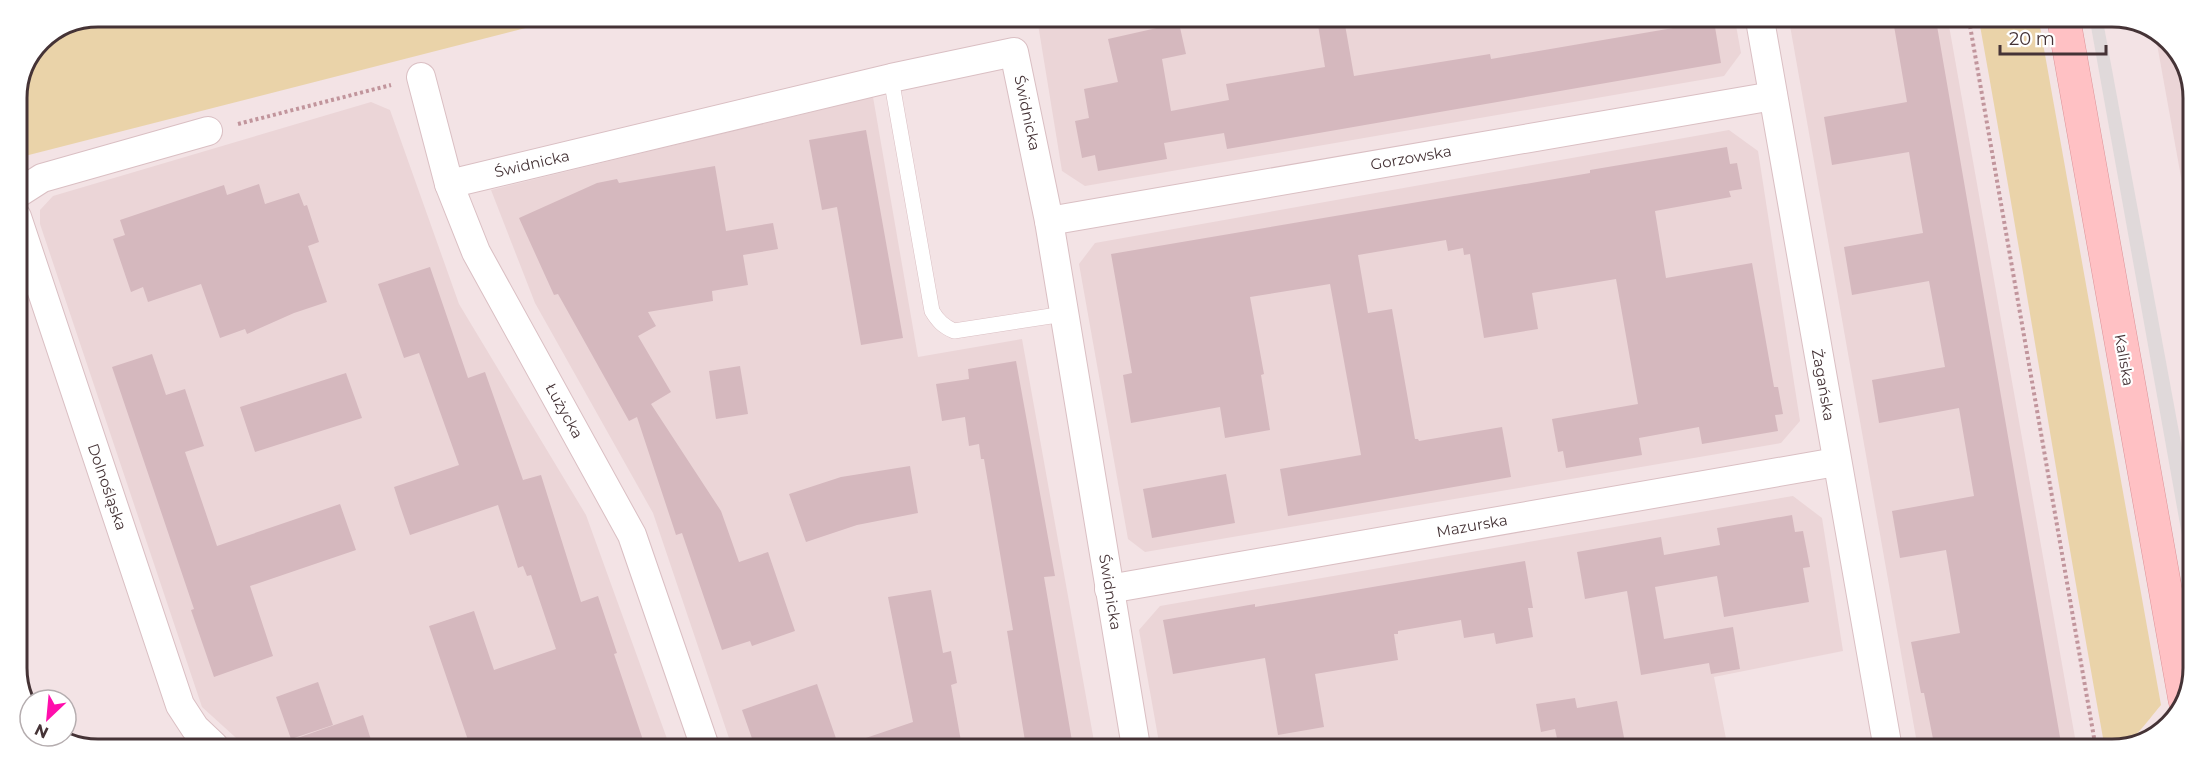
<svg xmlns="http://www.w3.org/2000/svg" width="2210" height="766" viewBox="0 0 2210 766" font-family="Montserrat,sans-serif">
  <rect width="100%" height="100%" fill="#f3e3e5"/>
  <g fill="#ebd5d7">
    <path d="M1037 18 1735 20 1741 53 1724 76 1085 186 1062 171Z"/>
    <path d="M1789 20H1948L2077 749H1918Z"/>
    <path d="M2155 33 2176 48 2193 93 2192 238Z"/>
    <path d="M873 97 918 357 1022 339 1095 747H732L653 513 535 303 491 190Z"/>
    <path d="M371 102 390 110 459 304 586 515 670 747 245 746 202 707 40 224V210L53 196Z"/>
    <path d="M1729 130 1758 151 1800 421 1781 443 1145 552 1128 539 1079 264 1095 243Z"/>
    <path d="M1793 496 1822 518 1843 651 1714 677 1728 749 1160 748 1139 630 1160 606Z"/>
  </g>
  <g fill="#ead3a9">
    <path d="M98 17H569L17 158V93L41 40Z"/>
    <path d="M1979 20 2039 21 2161 705C2146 722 2130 750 2105 749 2061 507 2023 263 1979 20Z"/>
  </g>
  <path fill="#e0d9da" d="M2090 21H2103L2191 497 2190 580Z"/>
  <g fill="#d5b8be">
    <path d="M1317 19H1344L1354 76 1490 54 1491 59 1714 21 1721 63 1227 149 1224 133 1164 143 1167 159 1098 171 1095 155 1082 158 1075 121 1089 118 1084 89 1118 82 1108 39 1179 23 1186 54 1162 59 1171 111 1229 100 1226 84 1325 67Z"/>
    <path d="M1893 20H1936L2061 743 2045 746V749H1935L1924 693H1921L1911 642 1960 633 1946 550 1900 558 1892 511 1974 496 1959 408 1879 423 1872 380 1945 367 1929 281 1852 295 1844 247 1923 233 1909 152 1832 165 1824 117 1907 102Z"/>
    <path d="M866 130 903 338 861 345 837 207 822 210 809 140Z"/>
    <path d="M1727 147 1730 164 1737 163 1742 189 1729 191 1731 197 1655 211 1666 278 1752 263 1774 387H1778L1783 414 1775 415 1778 431 1702 444 1699 427 1639 438 1642 455 1566 468 1563 451 1558 452 1552 419 1638 404 1616 279 1532 293 1538 329 1484 338 1470 254 1464 255 1463 248 1448 251 1446 240 1358 255 1368 313 1392 309 1415 439H1418L1419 441 1502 427 1511 477 1288 516 1280 469 1361 455 1330 284 1250 297 1264 374 1261 375 1270 430 1225 438 1220 407 1131 423 1123 375 1132 373 1111 254 1590 173V170Z"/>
    <path d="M715 166 726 231 773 223 778 249 743 255 748 285 712 291 713 301 648 312 656 326 638 336 671 392 651 404 721 511 739 562 768 552 795 631 752 646 750 641 722 650 682 533 676 535 637 417 629 421 558 294 554 295 519 218 597 183 617 179 619 183Z"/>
    <path d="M259 184 265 204 299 193 304 206 307 205 319 242 308 246 327 302 294 313 247 334 245 329 220 338 201 284 148 302 143 287 131 292 113 239 125 235 120 220 224 185 227 195Z"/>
    <path d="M430 267 468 378 485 372 523 480 541 475 581 602 598 596 617 653 614 654 645 746H470L429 626 474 611 494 670 556 649 531 575 527 576 523 566 518 568 498 505 410 535 400 506 394 487 459 465 419 353 404 358 378 284Z"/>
    <path d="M152 354 166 395 185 389 204 446 185 452 217 546 340 504 356 550 250 586 273 656 214 677 191 610 194 609 112 367Z"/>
    <path d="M1016 361 1055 576 1044 577 1073 747H1026L1007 631 1013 630 984 459H981L979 444 969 446 965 417 942 421 936 384 969 379 968 369Z"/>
    <path d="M740 366 748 414 716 419 709 371Z"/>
    <path d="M346 373 362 418 255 452 240 407Z"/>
    <path d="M910 466 918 513 857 525 806 542 789 494 841 477Z"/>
    <path d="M1226 474 1235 523 1152 538 1143 489Z"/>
    <path d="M1792 515 1795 532 1803 531 1810 567 1803 568 1809 602 1724 617 1717 576 1655 587 1664 639 1733 627 1740 669 1711 674 1709 663 1641 675 1627 591 1585 599 1577 552 1661 537 1664 555 1720 545 1717 528Z"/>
    <path d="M1525 561 1533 608H1528L1533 637 1496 644 1494 633 1464 638 1461 620 1398 631V634H1394L1398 660 1315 674 1324 727 1278 735 1265 658 1173 674 1163 620 1255 604V607Z"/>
    <path d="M931 590 943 653 951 651 957 683 951 685 962 747H855L854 742 913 722 888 597Z"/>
    <path d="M318 682 333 725 291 739 276 697Z"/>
    <path d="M817 684 839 747H755L742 710Z"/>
    <path d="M1575 698 1577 708 1617 701 1626 748H1559L1555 729 1541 732 1536 704Z"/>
    <path d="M363 715 373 746H287L286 742Z"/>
  </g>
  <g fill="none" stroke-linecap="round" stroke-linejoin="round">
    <defs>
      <path id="lane" d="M891 78 932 311C938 321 943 326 954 331L1064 314"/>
      <g id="street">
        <path d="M1760 20 1888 749"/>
        <path d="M421 77 449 184 476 252 632 535 705 747"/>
        <path d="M449 184 891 78 1014 52 1049 221 1136 747"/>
        <path d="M17 194 42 178 208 131"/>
        <path d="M17 217 180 705 195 728 214 746"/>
        <path d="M1049 221 1773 96"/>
        <path d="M1109 589 1836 462"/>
      </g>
      <path id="secondary" d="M2064 21 2185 700"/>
    </defs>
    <use href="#lane" stroke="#dabfc3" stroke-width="16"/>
    <use href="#street" stroke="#dabfc3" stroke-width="30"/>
    <use href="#secondary" stroke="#dc9398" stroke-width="34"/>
    <g stroke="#c1959c" stroke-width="4" stroke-dasharray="3 3" stroke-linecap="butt">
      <path d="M1969 20 2096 749"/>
      <path d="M238 124 391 85"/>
    </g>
    <use href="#lane" stroke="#fff" stroke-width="15"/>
    <use href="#street" stroke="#fff" stroke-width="28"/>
    <use href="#secondary" stroke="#ffc1c4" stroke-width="33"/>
  </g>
  <g text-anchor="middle" stroke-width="4.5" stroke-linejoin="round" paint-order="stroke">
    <g font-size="15" fill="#453336" stroke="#fff">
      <text transform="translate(1027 113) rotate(78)" y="5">Świdnicka</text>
      <text transform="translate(1411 158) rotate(-10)" y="5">Gorzowska</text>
      <text transform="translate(532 164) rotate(-13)" y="5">Świdnicka</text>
      <text transform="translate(2124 360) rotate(80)" y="5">Kaliska</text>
      <text transform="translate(1823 385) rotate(80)" y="5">Żagańska</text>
      <text transform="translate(564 411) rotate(61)" y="5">Łużycka</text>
      <text transform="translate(107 487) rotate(71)" y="5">Dolnośląska</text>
      <text transform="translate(1472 526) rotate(-10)" y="5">Mazurska</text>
      <text transform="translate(1110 592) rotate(81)" y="5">Świdnicka</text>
    </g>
  </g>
  <path d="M0 0H2210V766H0ZM98 27H2112A71 71 0 0 1 2183 98V668A71 71 0 0 1 2112 739H98A71 71 0 0 1 27 668V98A71 71 0 0 1 98 27Z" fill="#fff" fill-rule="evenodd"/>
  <path fill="none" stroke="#453336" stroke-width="3" d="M98 27H2112A71 71 0 0 1 2183 98V668A71 71 0 0 1 2112 739H98A71 71 0 0 1 27 668V98A71 71 0 0 1 98 27Z"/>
  <g transform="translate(48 718) rotate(206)"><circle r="28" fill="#ffffff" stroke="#b5adaf" stroke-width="1.5"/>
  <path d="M0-4.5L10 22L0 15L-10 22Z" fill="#ff0eac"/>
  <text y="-9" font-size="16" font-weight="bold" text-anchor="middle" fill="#453336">N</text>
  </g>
  <path d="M2000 45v9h106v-9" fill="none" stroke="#453336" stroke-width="3"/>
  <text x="2009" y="45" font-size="18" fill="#453336" stroke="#ffffff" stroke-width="4.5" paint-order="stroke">20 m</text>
</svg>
